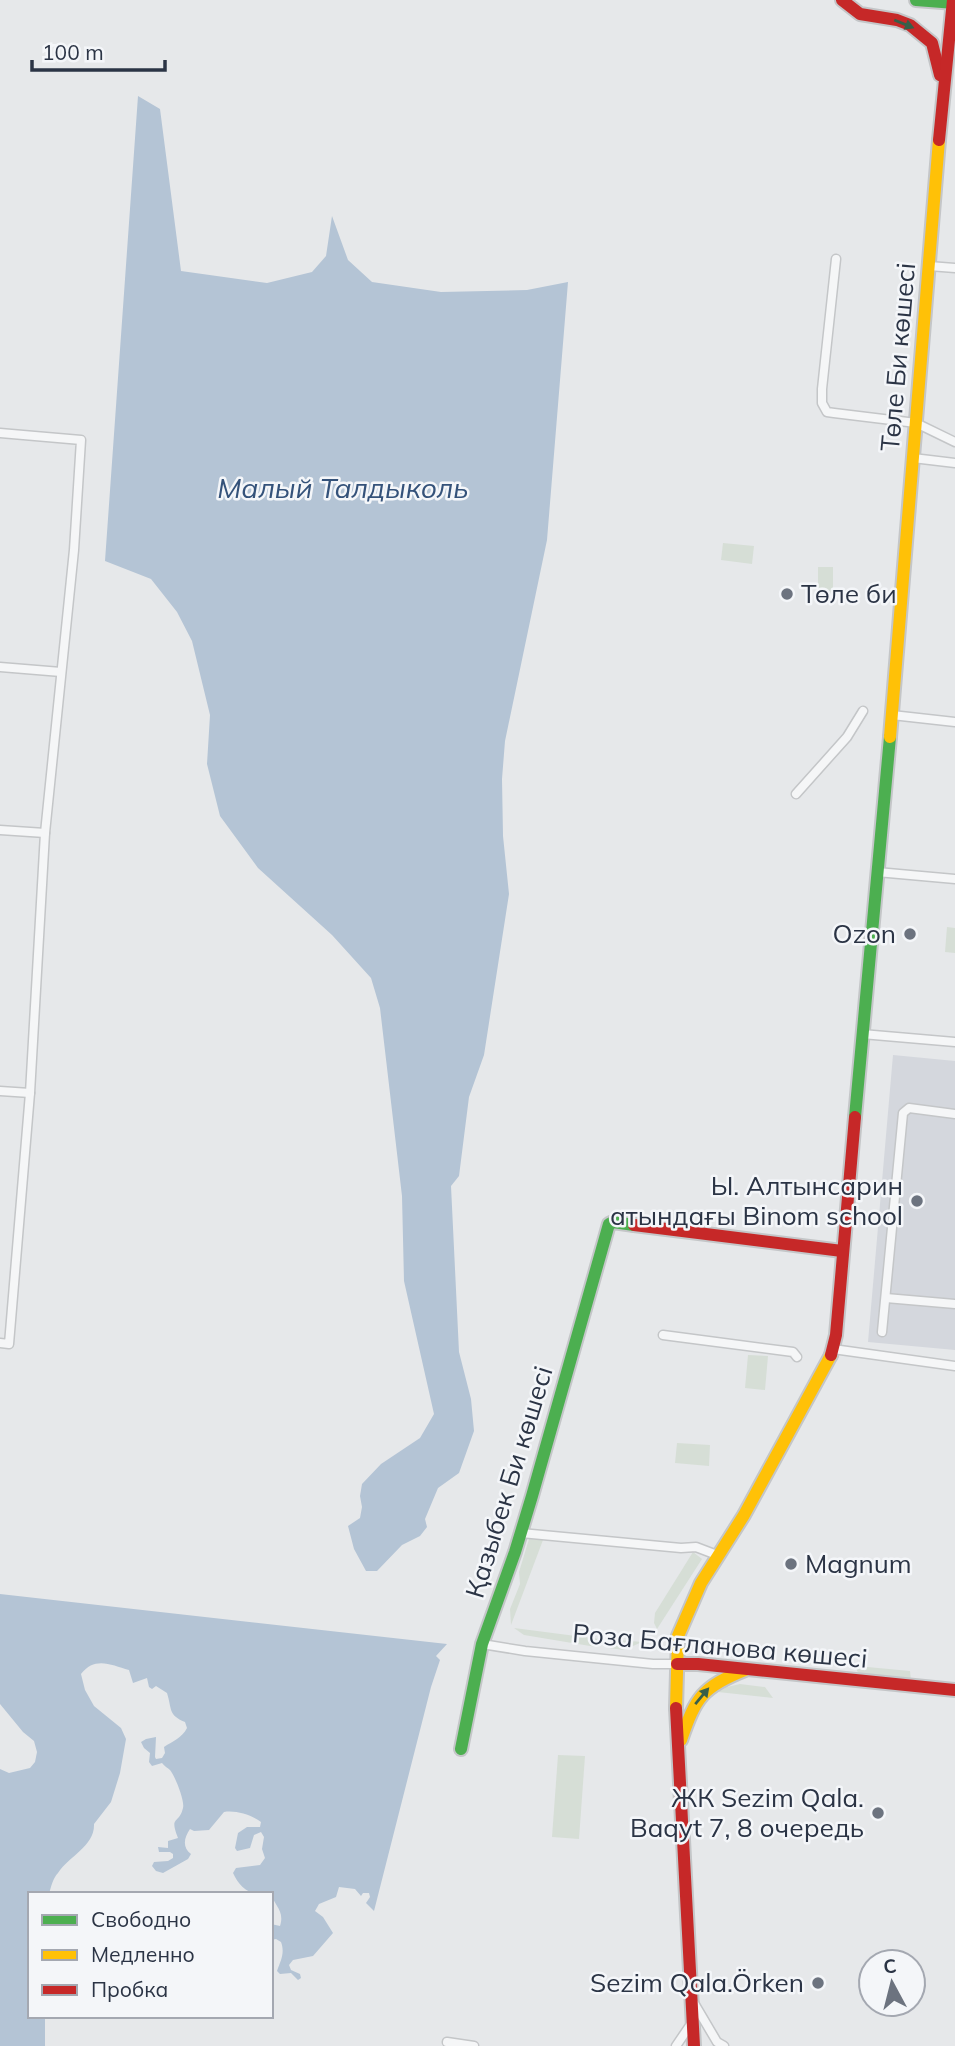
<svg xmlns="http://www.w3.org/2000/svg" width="955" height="2046" viewBox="0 0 955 2046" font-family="Mulish,sans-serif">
  <rect width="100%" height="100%" fill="#e6e8ea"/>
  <path fill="#d4d7dd" d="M893 1055 955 1061V1350L868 1342Z"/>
  <g fill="#d6ded6">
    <path d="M723 543 754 546 752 564 721 560Z"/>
    <rect x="818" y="567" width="15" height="27"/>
    <path d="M947 927 955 928V953L945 952Z"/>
    <path d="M748 1355 768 1356 765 1390 745 1388Z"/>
    <path d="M677 1443 710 1445 709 1466 675 1463Z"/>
    <path d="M529 1539 543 1540 511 1625 510 1609 520 1584 519 1572Z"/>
    <path d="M693 1552 702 1559 657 1629 654 1623 655 1613Z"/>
    <path d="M514 1628 599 1639 600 1644 596 1647 524 1635Z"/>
    <path d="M608 1639 642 1642 624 1650 609 1648Z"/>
    <path d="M857 1666 910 1671 911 1680 860 1674 857 1671Z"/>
    <path d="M740 1684 765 1687 773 1698 718 1692 727 1687Z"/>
    <path d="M558 1755 585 1756 579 1839 552 1837Z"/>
  </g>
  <g fill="#b4c4d5">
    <path d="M138 96 160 109 181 271 267 283 312 272 326 256 332 216 348 260 372 282 441 292 527 290 568 282 547 540 505 741 502 779 503 836 509 894 484 1055 469 1097 459 1176 451 1186 459 1352 471 1399 474 1431 459 1473 438 1488 425 1519 427 1527 420 1536 402 1545 377 1571H366L354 1549 348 1526 360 1518 362 1507 360 1496 362 1484 381 1464 420 1438 434 1414 404 1281 402 1196 380 1008 371 978 332 935 258 868 220 816 207 764 210 715 192 641 177 612 151 579 105 561Z"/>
    <path d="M0 1594 447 1644 436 1656 440 1660 431 1687 374 1911 366 1903 370 1897 369 1893H363L361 1896 355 1889 339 1887 336 1897 319 1904 315 1911 323 1917 333 1933 313 1956 293 1960 289 1965 291 1970 300 1974 301 1978 298 1980 291 1973 280 1974 277 1971C281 1960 285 1953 281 1942L276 1939 271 1940V1924L280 1926C285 1910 274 1906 271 1893L265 1891C250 1898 239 1886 233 1873L236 1868 260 1865 265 1858 262 1849 264 1837 261 1832 254 1835 250 1848 237 1851 235 1848 238 1833 247 1827H260L261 1822C252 1815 236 1810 224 1812L209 1830 194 1831 190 1829C184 1838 182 1847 191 1854L188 1859 163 1873 156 1871 152 1866 154 1862 168 1861 173 1858V1854L170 1852H159L158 1847 168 1848V1841L178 1838C169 1815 179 1825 183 1808 185 1801 175 1776 170 1770 168 1768 164 1766 162 1763L152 1766 149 1762 150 1753 144 1748 141 1742 146 1739 156 1737 155 1757 156 1759 162 1758 165 1753 164 1747C173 1741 182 1738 187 1728L185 1722C168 1715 172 1709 167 1693L156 1686 152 1689 149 1687 147 1678 133 1683 129 1670C111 1665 95 1656 81 1674L85 1690 94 1706 121 1728 126 1739 120 1773 111 1802 94 1824C95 1846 69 1856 58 1873 53 1878 51 1887 49 1894H30V2016H45V2046H0V1769L9 1773 30 1768 35 1762 37 1752 34 1741 23 1732 0 1704Z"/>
  </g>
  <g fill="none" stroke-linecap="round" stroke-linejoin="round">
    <defs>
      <g id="street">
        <path d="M836 259 822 389V403L827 412 834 413 916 423 955 442"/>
        <path d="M929 266 955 268"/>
        <path d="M0 433 81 440 74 550 45 833"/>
        <path d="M913 458 955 463"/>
        <path d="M0 667 61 672"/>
        <path d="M892 715 955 722"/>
        <path d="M796 794 847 737 863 711"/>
        <path d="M0 830 45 833 30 1093 0 1091"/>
        <path d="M877 872 955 879"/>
        <path d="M862 1034 955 1042"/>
        <path d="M886 1298 955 1304"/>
        <path d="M882 1332 903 1113 909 1108 955 1114"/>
        <path d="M663 1335 793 1352 797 1357"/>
        <path d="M0 1343 9 1344 30 1093"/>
        <path d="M833 1349 955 1366"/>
        <path d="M521 1533 681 1548 696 1547 717 1555"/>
        <path d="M482 1644 525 1651 653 1664H677"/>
        <path d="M694 2003 717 2042 724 2046"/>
        <path d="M447 2042 474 2046"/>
        <path d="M676 2046 691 2024"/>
      </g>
      <g id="fast">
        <path d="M916 0 955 3"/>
        <path d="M855 1117 890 737"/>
        <path d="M461 1749 482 1644 515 1552 532 1496 609 1224 613 1222 634 1225"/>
      </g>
      <g id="slow">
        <path d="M890 737 939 140"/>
        <path d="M676 1708 678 1636 701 1583 744 1515 831 1355"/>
        <path d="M681 1740C696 1697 702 1687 745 1670"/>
      </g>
      <g id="jam">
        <path d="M842 0 860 14 897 20 910 25 932 43 940 75"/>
        <path d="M939 140 953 0"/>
        <path d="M634 1225 842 1251"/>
        <path d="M831 1355 836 1335 855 1117"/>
        <path d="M677 1664H698L955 1690"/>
        <path d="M676 1708 694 2046"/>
      </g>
    </defs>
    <use href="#street" stroke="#c4c6c8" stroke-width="11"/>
    <use href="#fast" stroke="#c4c6c8" stroke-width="16"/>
    <use href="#slow" stroke="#c4c6c8" stroke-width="16"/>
    <use href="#jam" stroke="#c4c6c8" stroke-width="16"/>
    <use href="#street" stroke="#f5f6f7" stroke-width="8"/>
    <use href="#fast" stroke="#4caf50" stroke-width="12"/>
    <use href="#slow" stroke="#ffc107" stroke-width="12"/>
    <use href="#jam" stroke="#c62828" stroke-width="12"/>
  </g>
  <defs><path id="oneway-solid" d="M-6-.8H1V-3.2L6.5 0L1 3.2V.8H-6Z" transform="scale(1.75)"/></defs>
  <g fill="#375f49">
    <use href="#oneway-solid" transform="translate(904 24) rotate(22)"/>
    <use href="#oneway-solid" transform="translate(702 1696) rotate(-50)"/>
  </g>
  <g fill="#6c737f" stroke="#f4f6f9" stroke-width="2.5">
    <circle cx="787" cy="594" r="7"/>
    <circle cx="910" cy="934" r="7"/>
    <circle cx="917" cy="1201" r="7"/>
    <circle cx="791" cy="1564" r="7"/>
    <circle cx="878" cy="1813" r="7"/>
    <circle cx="818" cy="1983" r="7"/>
  </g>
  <g text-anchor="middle" stroke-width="5" stroke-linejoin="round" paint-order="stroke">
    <g font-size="26" fill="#2b3445" stroke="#f4f6f9">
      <text transform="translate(898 357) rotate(-85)" y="9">Төле Би көшесі</text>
      <text transform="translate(509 1482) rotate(-73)" y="9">Қазыбек Би көшесі</text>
      <text transform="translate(720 1646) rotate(5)" y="9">Роза Бағланова көшесі</text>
    </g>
    <g font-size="26" fill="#2b3445" stroke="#f4f6f9" text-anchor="end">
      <text x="801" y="603" text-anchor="start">Төле би</text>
      <text x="896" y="943">Ozon</text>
      <text x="903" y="1195">Ы. Алтынсарин<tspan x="903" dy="30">атындағы Binom school</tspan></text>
      <text x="805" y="1573" text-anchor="start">Magnum</text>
      <text x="864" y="1807">ЖК Sezim Qala.<tspan x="864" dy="30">Baqyt 7, 8 очередь</tspan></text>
      <text x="804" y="1992">Sezim Qala.Örken</text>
    </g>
    <g font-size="28" font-style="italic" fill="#34527a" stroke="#f4f6f9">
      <text x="343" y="498">Малый Талдыколь</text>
    </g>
  </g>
  <rect x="28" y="1892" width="245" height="126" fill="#f4f6f9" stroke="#a4a8b1" stroke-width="2"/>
  <rect x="42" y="1915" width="35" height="10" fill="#4caf50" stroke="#a4a8b1" stroke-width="2"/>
  <text x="91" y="1927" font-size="21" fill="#2b3445">Свободно</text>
  <rect x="42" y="1950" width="35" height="10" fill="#ffc107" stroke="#a4a8b1" stroke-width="2"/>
  <text x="91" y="1962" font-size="21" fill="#2b3445">Медленно</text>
  <rect x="42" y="1985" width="35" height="10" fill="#c62828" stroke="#a4a8b1" stroke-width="2"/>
  <text x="91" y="1997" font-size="21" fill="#2b3445">Пробка</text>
  <g transform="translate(892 1983) rotate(353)"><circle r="33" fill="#f4f6f9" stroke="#a4a8b1" stroke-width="2"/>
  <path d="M0-5L12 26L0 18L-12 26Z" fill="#6c737f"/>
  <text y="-10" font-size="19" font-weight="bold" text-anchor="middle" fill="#2b3445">С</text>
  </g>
  <path d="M32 60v10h133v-10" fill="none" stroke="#2b3445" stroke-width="3.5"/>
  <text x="42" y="60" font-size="21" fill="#2b3445" stroke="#f4f6f9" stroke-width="5" paint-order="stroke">100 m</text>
</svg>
